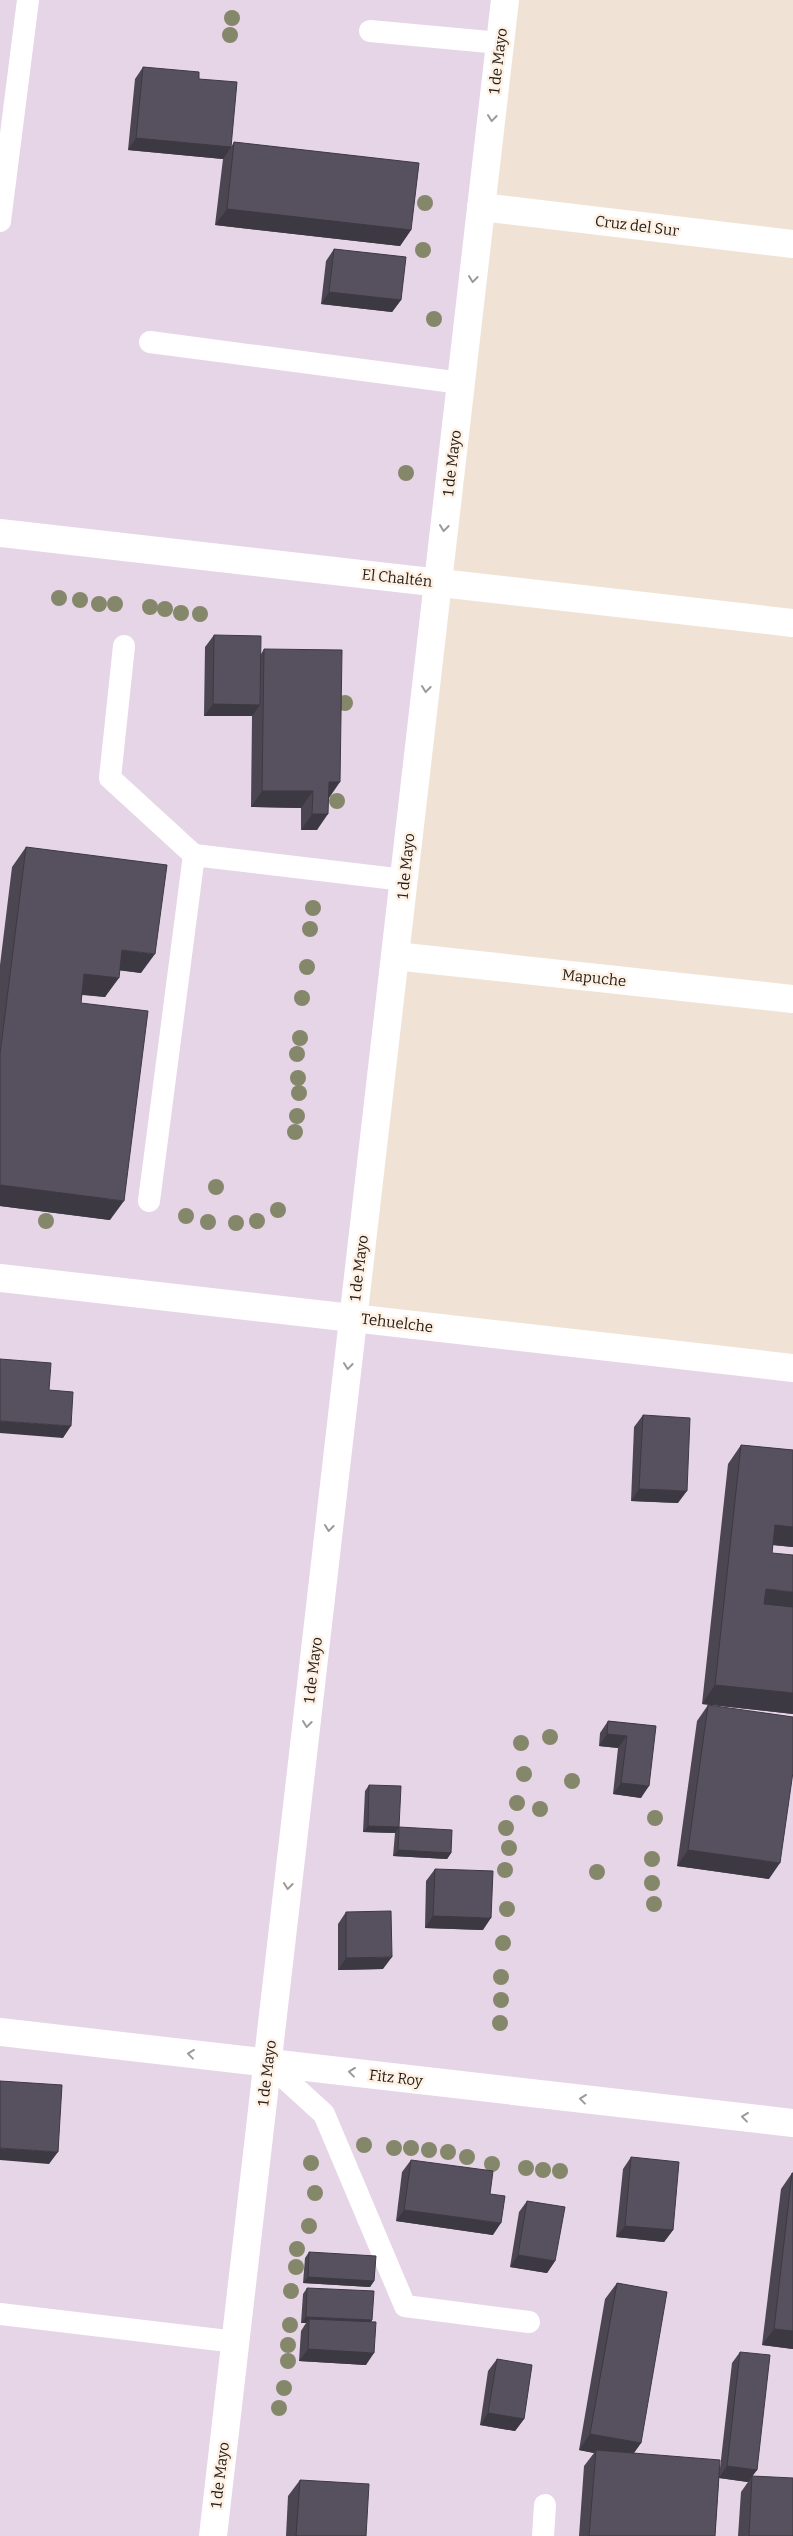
<svg xmlns="http://www.w3.org/2000/svg" width="793" height="2536" viewBox="0 0 793 2536" font-family="Bitter,serif">
  <rect width="100%" height="100%" fill="#f0e3d5"/>
  <path fill="#e6d5e7" d="M0 0H505L354 1318 793 1368V2536H0Z"/>
  <g fill="none" stroke-linecap="round" stroke-linejoin="round">
    <g stroke="#fff" stroke-width="22">
      <path d="M370 31 500 43"/>
      <path d="M0 221 28 0"/>
      <path d="M150 342 461 383"/>
      <path d="M124 646 110 778 194 855"/>
      <path d="M149 1201 194 855 404 880"/>
      <path d="M268 2063 324 2114 405 2306 529 2322"/>
      <path d="M0 2314 236 2342"/>
      <path d="M543 2536 545 2505"/>
    </g>
    <g stroke="#fff" stroke-width="28">
      <path d="M481 207 793 244"/>
      <path d="M0 533 793 623"/>
      <path d="M395 956 793 999"/>
      <path d="M0 1278 793 1368"/>
      <path d="M0 2032 793 2123"/>
      <path d="M213 2536 505 0"/>
    </g>
  </g>
  <g fill="#85876b">
    <circle cx="232" cy="18" r="8"/>
    <circle cx="230" cy="35" r="8"/>
    <circle cx="425" cy="203" r="8"/>
    <circle cx="423" cy="250" r="8"/>
    <circle cx="434" cy="319" r="8"/>
    <circle cx="406" cy="473" r="8"/>
    <circle cx="59" cy="598" r="8"/>
    <circle cx="80" cy="600" r="8"/>
    <circle cx="99" cy="604" r="8"/>
    <circle cx="115" cy="604" r="8"/>
    <circle cx="150" cy="607" r="8"/>
    <circle cx="165" cy="609" r="8"/>
    <circle cx="181" cy="613" r="8"/>
    <circle cx="200" cy="614" r="8"/>
    <circle cx="345" cy="703" r="8"/>
    <circle cx="337" cy="801" r="8"/>
    <circle cx="313" cy="908" r="8"/>
    <circle cx="310" cy="929" r="8"/>
    <circle cx="307" cy="967" r="8"/>
    <circle cx="302" cy="998" r="8"/>
    <circle cx="300" cy="1038" r="8"/>
    <circle cx="297" cy="1054" r="8"/>
    <circle cx="298" cy="1078" r="8"/>
    <circle cx="299" cy="1093" r="8"/>
    <circle cx="297" cy="1116" r="8"/>
    <circle cx="295" cy="1132" r="8"/>
    <circle cx="216" cy="1187" r="8"/>
    <circle cx="278" cy="1210" r="8"/>
    <circle cx="186" cy="1216" r="8"/>
    <circle cx="46" cy="1221" r="8"/>
    <circle cx="257" cy="1221" r="8"/>
    <circle cx="208" cy="1222" r="8"/>
    <circle cx="236" cy="1223" r="8"/>
    <circle cx="550" cy="1737" r="8"/>
    <circle cx="521" cy="1743" r="8"/>
    <circle cx="524" cy="1774" r="8"/>
    <circle cx="572" cy="1781" r="8"/>
    <circle cx="517" cy="1803" r="8"/>
    <circle cx="540" cy="1809" r="8"/>
    <circle cx="655" cy="1818" r="8"/>
    <circle cx="506" cy="1828" r="8"/>
    <circle cx="509" cy="1848" r="8"/>
    <circle cx="652" cy="1859" r="8"/>
    <circle cx="505" cy="1870" r="8"/>
    <circle cx="597" cy="1872" r="8"/>
    <circle cx="652" cy="1883" r="8"/>
    <circle cx="654" cy="1904" r="8"/>
    <circle cx="507" cy="1909" r="8"/>
    <circle cx="503" cy="1943" r="8"/>
    <circle cx="501" cy="1977" r="8"/>
    <circle cx="501" cy="2000" r="8"/>
    <circle cx="500" cy="2023" r="8"/>
    <circle cx="364" cy="2145" r="8"/>
    <circle cx="394" cy="2148" r="8"/>
    <circle cx="411" cy="2148" r="8"/>
    <circle cx="429" cy="2150" r="8"/>
    <circle cx="448" cy="2152" r="8"/>
    <circle cx="467" cy="2157" r="8"/>
    <circle cx="311" cy="2163" r="8"/>
    <circle cx="492" cy="2164" r="8"/>
    <circle cx="526" cy="2168" r="8"/>
    <circle cx="543" cy="2170" r="8"/>
    <circle cx="560" cy="2171" r="8"/>
    <circle cx="315" cy="2193" r="8"/>
    <circle cx="309" cy="2226" r="8"/>
    <circle cx="297" cy="2249" r="8"/>
    <circle cx="296" cy="2267" r="8"/>
    <circle cx="291" cy="2291" r="8"/>
    <circle cx="290" cy="2325" r="8"/>
    <circle cx="288" cy="2345" r="8"/>
    <circle cx="288" cy="2361" r="8"/>
    <circle cx="284" cy="2388" r="8"/>
    <circle cx="279" cy="2408" r="8"/>
  </g>
  <g fill="#4b4652">
    <path d="M143 67 199 79 231 147 234 142 411 230 400 246 215 225 223 159 128 150 135 79Z"/>
    <path d="M334 249 401 300 392 312 321 304 326 261Z"/>
    <path d="M214 635 261 654 264 649 329 798 317 830H301V808L251 807 252 716H204L205 647Z"/>
    <path d="M26 847 141 973 120 970 105 997 82 995 81 1003 110 1220 0 1206V965L12 867Z"/>
    <path d="M643 1415 678 1503 631 1501 634 1427Z"/>
    <path d="M741 1445 793 1450V1547L773 1545 772 1553 793 1714 702 1704 728 1464Z"/>
    <path d="M708 1705 769 1879 677 1866 697 1721Z"/>
    <path d="M608 1721 656 1726 641 1798 613 1794 618 1748 599 1746 600 1733Z"/>
    <path d="M369 1785 399 1827 451 1853 447 1859 393 1856 395 1833 363 1832 365 1791Z"/>
    <path d="M435 1869 483 1930 425 1928 426 1881Z"/>
    <path d="M346 1912 383 1969 338 1970V1924Z"/>
    <path d="M631 2157 673 2230 664 2242 616 2237 623 2169Z"/>
    <path d="M411 2160 493 2235 396 2221 402 2172Z"/>
    <path d="M792 2173H793V2349L762 2345 781 2189Z"/>
    <path d="M527 2201 555 2261 547 2273 510 2267 519 2212Z"/>
    <path d="M309 2252 374 2281 370 2287 303 2283 305 2258Z"/>
    <path d="M617 2283 641 2443 634 2453 720 2468 732 2363 740 2352 757 2470 752 2476 793 2536H738L741 2492 748 2482 719 2478 715 2536H579L584 2466 594 2453 579 2450 605 2299Z"/>
    <path d="M307 2288 372 2320 371 2322 366 2365 299 2361 301 2331 306 2323H301L303 2294Z"/>
    <path d="M497 2359 524 2419 515 2431 480 2425 488 2371Z"/>
    <path d="M300 2480 366 2536H286L288 2496Z"/>
  </g>
  <g fill="#3d3942">
    <path d="M136 138 231 147 223 159 128 150Z"/>
    <path d="M227 209 411 230 400 246 215 225Z"/>
    <path d="M329 292 401 300 392 312 321 304Z"/>
    <path d="M213 704 260 705 252 716H204Z"/>
    <path d="M329 782H340L329 798H318Z"/>
    <path d="M262 791H313L301 808 251 807Z"/>
    <path d="M312 814H328L317 830H301Z"/>
    <path d="M122 950 155 954 141 973 108 969Z"/>
    <path d="M84 974 119 978 105 997 70 993Z"/>
    <path d="M0 1185 124 1201 110 1220 0 1206Z"/>
    <path d="M0 1421 71 1426 63 1438 0 1433Z"/>
    <path d="M639 1489 687 1491 678 1503 631 1501Z"/>
    <path d="M775 1525 793 1527V1547L762 1544Z"/>
    <path d="M766 1589 793 1592V1612L752 1608Z"/>
    <path d="M715 1685 793 1693V1714L702 1704Z"/>
    <path d="M607 1734 627 1736 618 1748 599 1746Z"/>
    <path d="M621 1783 649 1786 641 1798 613 1794Z"/>
    <path d="M368 1826 399 1827 395 1833 363 1832Z"/>
    <path d="M398 1850 451 1853 447 1859 393 1856Z"/>
    <path d="M688 1850 780 1863 769 1879 677 1866Z"/>
    <path d="M433 1916 491 1918 483 1930 425 1928Z"/>
    <path d="M392 1957 383 1969 338 1970 346 1958Z"/>
    <path d="M0 2148 58 2152 49 2164 0 2160Z"/>
    <path d="M404 2210 501 2223 493 2235 396 2221Z"/>
    <path d="M625 2226 673 2230 664 2242 616 2237Z"/>
    <path d="M518 2255 555 2261 547 2273 510 2267Z"/>
    <path d="M308 2277 374 2281 370 2287 303 2283Z"/>
    <path d="M306 2317 372 2320 368 2326 309 2319 306 2323H301Z"/>
    <path d="M774 2329 793 2331V2349L762 2345Z"/>
    <path d="M308 2349 374 2353 366 2365 299 2361Z"/>
    <path d="M488 2413 524 2419 515 2431 480 2425Z"/>
    <path d="M590 2434 641 2443 629 2459 596 2450 594 2453 579 2450Z"/>
    <path d="M727 2466 757 2470 748 2482 719 2478Z"/>
  </g>
  <g fill="#57515f" stroke="#3d3942">
    <path d="M143 67 199 72V79L237 82 231 147 136 138Z"/>
    <path d="M234 142 419 163 411 230 227 209Z"/>
    <path d="M334 249 406 257 401 300 329 292Z"/>
    <path d="M214 635 261 636 260 705 213 704Z"/>
    <path d="M264 649 342 650 340 782H329L328 814H312L313 791H262Z"/>
    <path d="M26 847 167 865 155 954 122 950 119 978 84 974 81 1003 148 1011 124 1201 0 1185V1054Z"/>
    <path d="M0 1359 51 1363 49 1390 73 1392 71 1426 0 1421Z"/>
    <path d="M643 1415 690 1418 687 1491 639 1489Z"/>
    <path d="M741 1445 793 1450V1527L775 1525 772 1553 793 1555V1592L766 1589 764 1604 793 1607V1693L715 1685Z"/>
    <path d="M708 1705 793 1717V1772L780 1863 688 1850Z"/>
    <path d="M608 1721 656 1726 649 1786 621 1783 627 1736 607 1734Z"/>
    <path d="M369 1785 401 1786 399 1827 368 1826Z"/>
    <path d="M399 1827 452 1830 451 1853 398 1850Z"/>
    <path d="M435 1869 493 1871 491 1918 433 1916Z"/>
    <path d="M391 1911 392 1957 346 1958V1912Z"/>
    <path d="M0 2081 62 2085 58 2152 0 2148Z"/>
    <path d="M631 2157 679 2162 673 2230 625 2226Z"/>
    <path d="M411 2160 493 2171 490 2194 505 2196 501 2223 404 2210Z"/>
    <path d="M792 2173H793V2331L774 2329Z"/>
    <path d="M527 2201 565 2207 555 2261 518 2255Z"/>
    <path d="M309 2252 376 2256 374 2281 308 2277Z"/>
    <path d="M617 2283 667 2292 641 2443 590 2434Z"/>
    <path d="M307 2288 374 2291 372 2320 306 2317Z"/>
    <path d="M309 2319 376 2322 374 2353 308 2349Z"/>
    <path d="M740 2352 770 2355 757 2470 727 2466Z"/>
    <path d="M497 2359 532 2365 524 2419 488 2413Z"/>
    <path d="M596 2450 720 2460 715 2536H589Z"/>
    <path d="M752 2476 793 2478V2536H749Z"/>
    <path d="M300 2480 369 2484 366 2536H296Z"/>
  </g>
  <defs><path id="oneway-chevron" d="M-2-3.5L2.5 0L-2 3.5" fill="none" stroke-width="1.6" stroke-linecap="round" stroke-linejoin="round" transform="scale(1.25)"/></defs>
  <g stroke="#9c9997">
    <use href="#oneway-chevron" transform="translate(492 118) rotate(97)"/>
    <use href="#oneway-chevron" transform="translate(473 279) rotate(97)"/>
    <use href="#oneway-chevron" transform="translate(444 528) rotate(97)"/>
    <use href="#oneway-chevron" transform="translate(426 689) rotate(97)"/>
    <use href="#oneway-chevron" transform="translate(348 1366) rotate(97)"/>
    <use href="#oneway-chevron" transform="translate(329 1528) rotate(97)"/>
    <use href="#oneway-chevron" transform="translate(307 1724) rotate(97)"/>
    <use href="#oneway-chevron" transform="translate(288 1886) rotate(97)"/>
    <use href="#oneway-chevron" transform="translate(191 2054) rotate(-173)"/>
    <use href="#oneway-chevron" transform="translate(352 2072) rotate(-173)"/>
    <use href="#oneway-chevron" transform="translate(583 2099) rotate(-173)"/>
    <use href="#oneway-chevron" transform="translate(745 2117) rotate(-173)"/>
  </g>
  <g text-anchor="middle" stroke-width="5" stroke-linejoin="round" paint-order="stroke">
    <g font-size="15" fill="#221d18" stroke="#fef0e3">
      <text transform="translate(498 61) rotate(-83)" y="5">1 de Mayo</text>
      <text transform="translate(637 226) rotate(7)" y="5">Cruz del Sur</text>
      <text transform="translate(452 463) rotate(-83)" y="5">1 de Mayo</text>
      <text transform="translate(397 578) rotate(6)" y="5">El Chaltén</text>
      <text transform="translate(406 866) rotate(-84)" y="5">1 de Mayo</text>
      <text transform="translate(594 978) rotate(6)" y="5">Mapuche</text>
      <text transform="translate(359 1268) rotate(-83)" y="5">1 de Mayo</text>
      <text transform="translate(397 1323) rotate(7)" y="5">Tehuelche</text>
      <text transform="translate(313 1670) rotate(-83)" y="5">1 de Mayo</text>
      <text transform="translate(267 2073) rotate(-83)" y="5">1 de Mayo</text>
      <text transform="translate(396 2078) rotate(7)" y="5">Fitz Roy</text>
      <text transform="translate(220 2475) rotate(-83)" y="5">1 de Mayo</text>
    </g>
  </g>
</svg>
